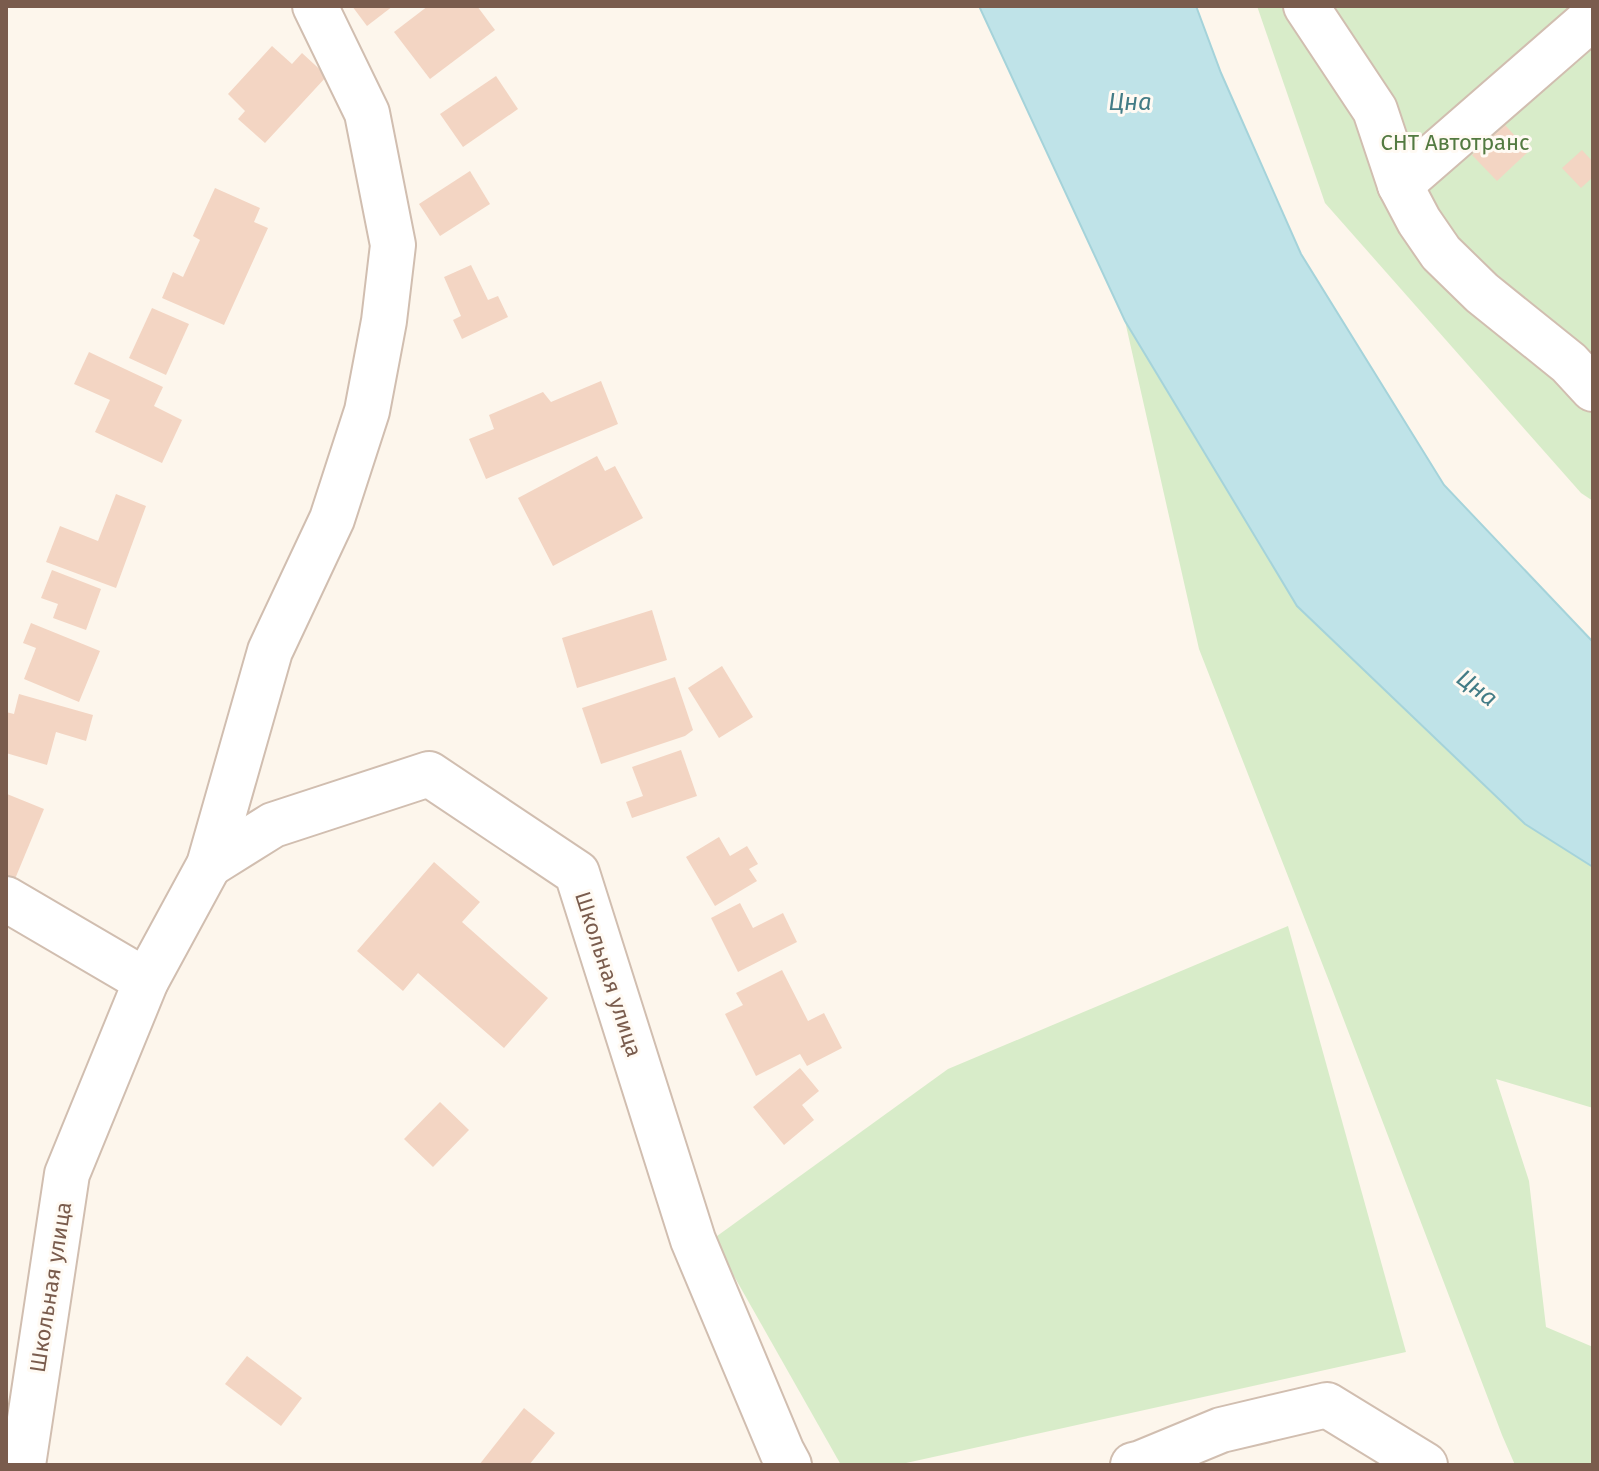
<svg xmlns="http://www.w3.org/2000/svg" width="1599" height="1471" viewBox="0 0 1599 1471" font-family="'Fira Sans',sans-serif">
  <rect width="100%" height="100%" fill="#fdf6ec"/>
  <g fill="#d8ecc9">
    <path d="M1257 6H1593V501L1581 493 1325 203Z"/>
    <path d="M1125 321 1297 606 1525 824 1593 867V1108L1496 1079 1529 1181 1546 1327 1593 1347V1465H1515L1502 1435 1329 981 1199 649Z"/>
    <path d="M1288 926 1406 1352 897 1465H841L713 1239 948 1069Z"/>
  </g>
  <path fill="#bfe3e8" stroke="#a5d3da" stroke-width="2" d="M979 6H1196L1221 73 1301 254 1444 485 1593 642V867L1525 824 1297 606 1125 321Z"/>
  <g fill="#f3d5c3">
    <path d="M352 6H393L367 26Z"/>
    <path d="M428 6H477L495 30 430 79 394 32Z"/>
    <path d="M272 46 292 64 302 53 327 76 265 143 238 119 245 111 228 94Z"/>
    <path d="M496 76 518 109 463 147 440 114Z"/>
    <path d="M1505 125 1529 151 1497 181 1472 155Z"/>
    <path d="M1582 150 1593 162V177L1581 188 1562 168Z"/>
    <path d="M470 171 490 204 440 236 419 204Z"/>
    <path d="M215 188 260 208 254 222 268 228 224 325 162 298 173 272 183 277 200 240 193 236Z"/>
    <path d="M471 265 488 300 498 296 508 317 462 339 453 320 461 316 444 277Z"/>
    <path d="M152 308 189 324 166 375 129 358Z"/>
    <path d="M89 352 163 387 154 406 182 420 162 463 95 432 110 400 74 384Z"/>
    <path d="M601 381 618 424 486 479 469 439 494 429 489 415 543 392 551 402Z"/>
    <path d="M597 456 605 471 615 466 643 518 553 566 518 498Z"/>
    <path d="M116 494 146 506 116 588 46 562 60 526 98 541Z"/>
    <path d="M52 570 101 589 86 630 53 618 58 604 41 598Z"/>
    <path d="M652 610 667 660 577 688 562 638Z"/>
    <path d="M31 623 100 651 79 702 24 679 36 648 23 643Z"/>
    <path d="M722 666 753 717 719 738 688 688Z"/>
    <path d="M675 677 693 730 685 736 601 764 582 708Z"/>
    <path d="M19 694 93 715 86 741 56 732 47 765 6 753V712L14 714Z"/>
    <path d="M681 750 697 796 632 818 626 802 643 796 632 767Z"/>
    <path d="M7 794 44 809 10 891 6 889Z"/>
    <path d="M719 837 730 856 747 846 758 864 749 869 757 881 715 906 686 857Z"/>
    <path d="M434 862 480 902 462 922 548 998 504 1048 418 973 403 991 357 951Z"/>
    <path d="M740 903 753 928 783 913 797 942 738 972 711 918Z"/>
    <path d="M782 970 808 1021 824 1013 842 1048 807 1066 800 1054 756 1076 725 1014 743 1005 736 993Z"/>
    <path d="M800 1068 819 1091 802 1105 814 1120 784 1145 753 1107Z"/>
    <path d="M440 1102 469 1130 433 1167 404 1139Z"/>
    <path d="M247 1356 302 1398 281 1426 225 1384Z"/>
    <path d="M524 1408 555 1433 529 1465H479Z"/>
  </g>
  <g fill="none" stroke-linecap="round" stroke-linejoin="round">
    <defs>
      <g id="minor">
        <path d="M1306 6 1375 110 1400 185 1419 221 1441 253 1482 293 1569 363 1593 389"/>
        <path d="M1400 185 1593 17"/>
        <path d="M209 865 273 825 429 774 577 873 693 1240 782 1452 789 1465"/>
        <path d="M6 899 146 981"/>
        <path d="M23 1465 67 1174 146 981 209 865 270 651 332 519 367 411 384 321 393 245 367 113 315 6"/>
        <path d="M1133 1465 1141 1463 1221 1430 1327 1405 1425 1465"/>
      </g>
    </defs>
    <use href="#minor" stroke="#d1beb0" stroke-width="48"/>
    <use href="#minor" stroke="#fff" stroke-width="44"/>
  </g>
  <g text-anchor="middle" stroke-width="6" stroke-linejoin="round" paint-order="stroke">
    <g font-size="22" fill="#537a41" stroke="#fffaf3">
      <text x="1455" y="150">СНТ Автотранс</text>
    </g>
    <g font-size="22" fill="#7a5c4d" stroke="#fffaf3">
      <text transform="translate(609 974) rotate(72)" y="8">Школьная улица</text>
      <text transform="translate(50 1287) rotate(-81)" y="8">Школьная улица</text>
    </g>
    <g font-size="24" font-style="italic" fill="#437c86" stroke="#fffaf3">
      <text x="1130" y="110">Цна</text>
      <text transform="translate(1477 688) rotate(37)" y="8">Цна</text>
    </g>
  </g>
  <rect width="1599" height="1471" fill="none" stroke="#7a5c4d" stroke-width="16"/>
</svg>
